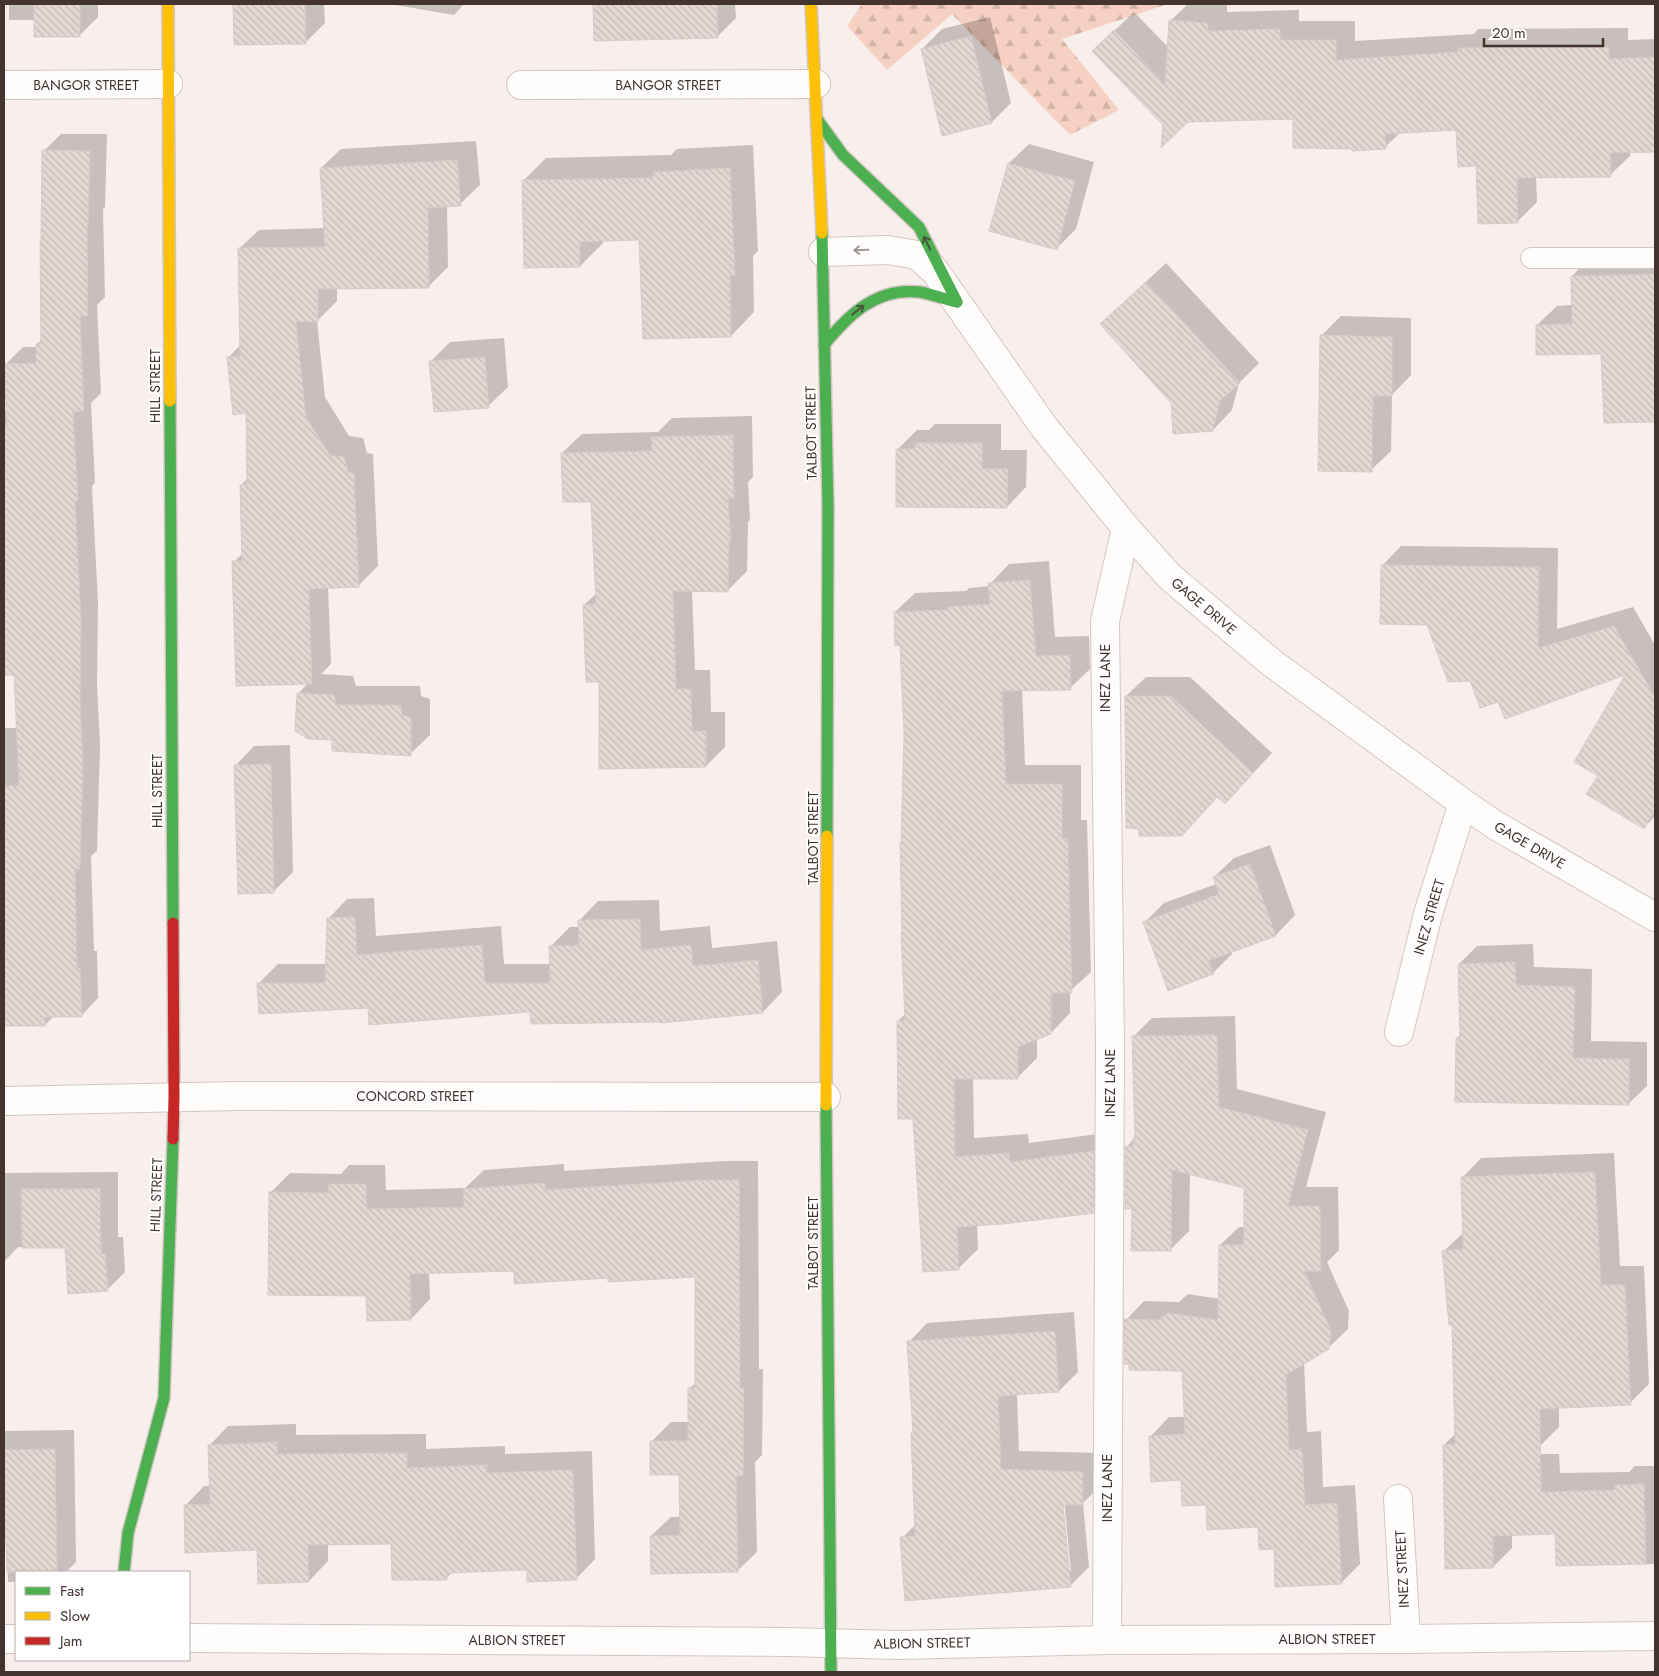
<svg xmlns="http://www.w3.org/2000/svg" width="1659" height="1676" viewBox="0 0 1659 1676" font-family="Jost,sans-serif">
  <defs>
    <pattern id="forest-firs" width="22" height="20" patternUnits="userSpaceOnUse" patternTransform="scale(1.25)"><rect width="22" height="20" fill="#f6d0c2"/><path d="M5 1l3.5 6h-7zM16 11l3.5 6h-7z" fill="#d4b3a7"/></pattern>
    <pattern id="building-back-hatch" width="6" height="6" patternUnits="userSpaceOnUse" patternTransform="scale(1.25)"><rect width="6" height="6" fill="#e3d8d4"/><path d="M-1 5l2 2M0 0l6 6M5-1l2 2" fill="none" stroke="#c4bab6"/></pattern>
  </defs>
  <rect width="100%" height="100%" fill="#f8efec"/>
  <path fill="url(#forest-firs)" d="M862 4H1168L1062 39 1119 110 1070 135 952 14 887 70 847 26Z"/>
  <g fill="#0003" fill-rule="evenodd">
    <path d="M9 4H98V17L79 36 35 20H9Z"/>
    <path d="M235 4H324L325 23 305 43 236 44Z"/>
    <path d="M390 4H464L454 15Z"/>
    <path d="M594 4H735L736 18 717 37 595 40Z"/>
    <path d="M1188 4H1227V12L1299 10V21H1355V41L1474 34 1478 29 1628 28V40L1655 39V151H1630V156L1610 175 1536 177 1537 202 1517 222 1457 129 1401 132 1385 147 1295 117 1187 121 1164 125 1113 32 1134 12 1169 48 1170 21Z"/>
    <path d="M990 17 1011 103 992 122 922 49 942 29Z"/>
    <path d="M61 134H107L105 207 103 209 105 297 97 305 101 393 91 403 95 483 92 486 98 603 97 684 100 746 97 851 91 856 94 951H97L98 998 81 1016H54L45 1025H4V728H17L15 674H4V411H7L5 365 23 347H37V344L42 339 44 151Z"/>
    <path d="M476 141 480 185 460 204 447 205 448 267 428 287H337V301L317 321 325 397 349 436 363 438 367 453 373 454 378 566 358 586 328 587 331 664 321 674 353 676 356 686H420L421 696 430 699V735L410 754 333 739 298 694 308 683 234 562 243 553 241 485 248 478 247 412 228 358 241 344 239 249 259 230 325 228 321 168 341 149Z"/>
    <path d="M1029 144 1094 162 1076 229 1057 248 991 230 1009 163Z"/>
    <path d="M753 145 758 251 753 256 754 312 731 336 640 239 603 240V243L580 266 523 181 546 158 671 155 677 149Z"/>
    <path d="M1655 255V421L1605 422 1603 353 1537 325 1557 306 1572 305V276L1591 257Z"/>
    <path d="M1166 263 1259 363 1239 383 1232 410 1213 430 1173 402 1121 305Z"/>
    <path d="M1341 316 1411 318V375L1392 395 1391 451 1371 470 1321 336Z"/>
    <path d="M504 338 508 387 488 406 430 362 450 342Z"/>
    <path d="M752 416 753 477 748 482 750 520 748 522 747 571 728 590H692L695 670H710L711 712H725V747L706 766 600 680 584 605 597 593 593 500 562 453 582 434 658 432 672 418Z"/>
    <path d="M935 424H1001V450H1027L1026 487 1007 507 898 449 917 430H929Z"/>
    <path d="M1401 546 1558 548 1557 629 1633 607 1655 645V816L1644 828 1599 775 1628 673 1499 700 1471 680 1382 566Z"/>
    <path d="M1049 561 1055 637 1089 636 1090 669 1070 688 1022 689 1025 765H1081V820H1087L1091 972 1070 991V1013L1051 1033 1037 1038V1058L1018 1077H973L974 1138 1028 1134 1029 1143 1113 1132V1192L1093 1212 977 1225 978 1249 958 1269 915 1118 898 1021 906 1013 902 842 905 734 902 644 895 612 915 593 966 591 969 588 990 586V584L1009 564Z"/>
    <path d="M1146 677H1190L1272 753 1244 783 1218 796 1201 815 1126 696Z"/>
    <path d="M290 745 293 872 274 891 235 766 254 746Z"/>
    <path d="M1270 845 1295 915 1276 935 1231 951 1232 954 1213 973 1145 922 1164 903 1216 884 1214 877 1234 858Z"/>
    <path d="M374 898 376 936 501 926 504 964H551L550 947 570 927H579V921L598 901 659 900 660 931 710 926 712 948 777 941 782 992 763 1012 532 1011 369 1007 258 984 278 964H326L328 919 347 899Z"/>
    <path d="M1533 944 1534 967 1592 969 1591 1041 1647 1042V1086L1628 1104 1457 1038 1461 1034 1459 964 1477 946Z"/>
    <path d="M1235 1016 1237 1089 1326 1112 1306 1187H1338L1339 1250 1327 1262 1349 1311 1348 1329 1328 1348 1304 1362 1307 1432 1321 1431 1323 1487 1355 1485 1360 1564 1341 1583 1275 1547 1259 1526 1208 1503 1182 1479 1151 1436 1169 1417H1185L1183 1370 1126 1320 1144 1301 1179 1302 1188 1294 1220 1299V1245L1239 1227H1245V1187L1190 1173 1189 1231 1170 1250 1133 1206 1126 1148 1136 1136 1133 1037 1152 1018Z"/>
    <path d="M1614 1153 1620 1266H1644L1649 1384 1630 1403 1559 1407V1427L1540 1446 1536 1454H1559L1560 1473 1629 1472 1635 1466H1655V1564L1557 1565V1533L1512 1535V1548L1493 1567 1444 1445 1456 1433 1453 1323 1444 1251 1464 1232 1462 1178 1481 1158Z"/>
    <path d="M724 1161H758L759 1369H763L762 1455 755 1462 757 1552 737 1571 651 1536 671 1517H681L680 1474 652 1441 671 1422H690V1388L696 1382V1276L609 1277 515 1270 429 1272 430 1299 411 1319 367 1295 270 1193 290 1173 341 1174 349 1165H385L386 1190 465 1188 484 1170 564 1164V1171Z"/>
    <path d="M118 1172V1237H123L125 1272 107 1290 67 1247H18L4 1262V1173Z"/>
    <path d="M1074 1312 1078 1372 1059 1391 1017 1393 1019 1451 1102 1453 1101 1485 1083 1503 1089 1567 1070 1586 902 1538 916 1524 912 1434 914 1432 909 1342 927 1323ZM1062 1499H1064L1071 1571H1068Z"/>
    <path d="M296 1424V1435L426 1434V1449L505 1446V1454L592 1451 595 1559 576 1579 528 1569 453 1572 446 1578 392 1543 328 1544V1561L309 1581 185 1506 204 1486H210L209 1446 228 1426Z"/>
    <path d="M74 1430 76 1562 66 1572H16V1582H8L7 1540H4V1431Z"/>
  </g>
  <g fill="url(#building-back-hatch)" stroke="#d6cbc7">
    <rect x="34" y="4" width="46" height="33"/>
    <path d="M233 4H305L306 44 234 45Z"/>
    <path d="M593 4H717L718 38 594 41Z"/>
    <path d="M1169 20 1208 23V31L1280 29V40H1336V60L1458 52 1457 48 1609 47V59L1655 57V152L1610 153 1611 177 1517 178 1518 223 1478 224 1476 166 1458 167 1456 130 1385 134 1386 149 1352 151V149L1293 148V119L1188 122 1161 148 1163 125 1092 51 1114 30 1165 84Z"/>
    <path d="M971 36 992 123 942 136 921 49Z"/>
    <path d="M42 150 90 151 88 226H87L88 316H80L84 411 73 412 78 501H75L81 621 80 702 83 764 80 869H75L77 968H80L82 1017H45V1026H4V786H19L14 675H4V427H7L4 364 36 363V344H41L40 241H41Z"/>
    <path d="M457 160 461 206 428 208 429 288 318 289V322H296L306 417 330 455 344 457 348 472 354 473 359 587 309 589 312 684 236 686 232 561H242L240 485 247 484 246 413 233 415 227 357 240 356 238 248 325 247 320 168Z"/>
    <path d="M1008 163 1075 181 1057 250 989 231Z"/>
    <path d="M730 168 735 275 730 276 731 337 643 339 639 240 580 242V267L524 268 522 180 653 178V172Z"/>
    <path d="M1655 274V422L1604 423 1601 354 1536 355V325L1572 324 1571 276Z"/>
    <path d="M1146 282 1240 383 1220 401 1213 431 1173 434 1171 403 1100 324Z"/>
    <path d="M1320 335 1392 337V396H1373L1372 472 1318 471Z"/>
    <path d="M485 357 489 408 434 412 429 361Z"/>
    <path d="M733 435 734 498H728L731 541H729L728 592 673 591 676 689H691L692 731H706V767L599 769V682H586L583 605 596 604 591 502H563L561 453 652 451 651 437Z"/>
    <path d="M915 443H982V469H1008L1007 508 896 507V449H915Z"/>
    <path d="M1381 565 1539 567 1538 648 1614 626 1655 697V810L1644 829 1586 794 1598 776 1574 762 1625 675 1505 719 1498 702 1480 708 1470 681 1448 682 1427 625 1380 624Z"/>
    <path d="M1030 580 1036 656 1070 655 1071 690 1002 691 1006 784H1062V839H1068L1072 993H1051V1034L1018 1047V1079H954L955 1157 1009 1153 1010 1162 1094 1151V1213L1003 1224 957 1227 959 1270 923 1272 913 1119H898L897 1021 905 1020 901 933H902L900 843H901L904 734 900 645 895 646 894 612 948 610V607L990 604 988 583Z"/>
    <path d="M297 693 334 695 337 705H401L402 715 411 718V756L332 751V740L308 739 295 731Z"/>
    <path d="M1125 696H1171L1253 773 1225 804 1217 797 1182 836H1139V829L1126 828Z"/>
    <path d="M271 764 274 893 238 894 234 765Z"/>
    <path d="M1250 864 1276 936 1208 961 1214 974 1168 991 1143 922 1219 894 1213 877Z"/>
    <path d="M355 917 357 955 482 945 485 983H550L549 946 579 945 578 920 640 919 641 950 691 945 693 966 758 960 763 1013 660 1023V1022L531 1024 530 1012 369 1025 368 1008 259 1014 257 983H325L327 918Z"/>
    <path d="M1515 962 1516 985 1575 987 1573 1058 1629 1059V1105L1455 1102 1456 1038H1460L1458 964Z"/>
    <path d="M1217 1035 1219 1107 1308 1130 1288 1206H1320L1321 1271H1304L1331 1330 1329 1349 1286 1375 1289 1450 1302 1449 1305 1505 1337 1503 1342 1584 1275 1587 1274 1549 1259 1550 1258 1527 1207 1530 1206 1505 1182 1506 1181 1480 1151 1482 1149 1436 1185 1434 1182 1371 1129 1370V1364H1124V1319L1159 1320 1168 1313 1218 1320 1219 1245H1244V1188L1172 1170 1171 1251H1131L1132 1208 1125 1209V1147L1133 1146V1138H1135L1132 1036Z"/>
    <path d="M1595 1172 1601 1285H1625L1631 1405 1540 1409 1541 1492 1615 1490V1485L1644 1484 1646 1564 1556 1566 1555 1534 1493 1536V1568L1445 1569 1443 1445 1455 1444 1452 1325H1449L1442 1251 1463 1249 1461 1177Z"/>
    <path d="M704 1180H739L740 1388H744L743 1476H736L738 1572 651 1574 650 1536 680 1535 679 1475H650V1441H688V1388H695V1277L608 1282V1278L514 1284V1271L410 1274 411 1320 367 1321 366 1296 268 1295 269 1192 329 1193 328 1184H366L367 1209 464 1207 463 1189 545 1183V1190Z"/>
    <path d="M21 1189H100L101 1254H105L108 1291 68 1294 65 1248H22Z"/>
    <path d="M1055 1331 1059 1392 998 1396 1001 1469 1083 1472 1082 1505H1063L1071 1587 905 1601 900 1537 915 1536 911 1433H913L907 1341Z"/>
    <path d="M277 1442V1454L407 1453V1468L487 1465 486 1473 573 1470 577 1580 527 1582V1570L447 1573V1580H392L391 1544 308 1545 309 1582 258 1584 257 1550 185 1553 184 1505 210 1504 208 1445Z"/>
    <path d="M55 1449 57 1572H7L6 1541H4V1450Z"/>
  </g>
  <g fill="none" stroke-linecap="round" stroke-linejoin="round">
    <defs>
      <path id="lane" d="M1531 258H1655"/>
      <g id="street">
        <path d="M4 85 168 84"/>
        <path d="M521 85 816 84"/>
        <path d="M823 252 888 250 917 255 935 271 1044 427 1126 528 1170 577 1272 663 1463 803 1495 825 1655 917"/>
        <path d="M1399 1032 1428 914 1463 803"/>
        <path d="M4 1101 237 1096 826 1097"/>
        <path d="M1398 1499 1406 1639"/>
        <path d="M189 1638 787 1642 899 1645 1107 1640 1406 1639 1655 1636"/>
        <path d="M4 1639H16"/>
        <path d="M1107 1640 1110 1047 1105 621 1126 528"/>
      </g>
      <g id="fast">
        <path d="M817 119 843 155 919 227 957 302"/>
        <path d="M822 233 828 506 827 836"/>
        <path d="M824 345C848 315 877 287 919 292 932 294 944 299 957 302"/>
        <path d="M170 401 173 923"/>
        <path d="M826 1105 831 1672"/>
        <path d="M124 1572 128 1533 164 1398 173 1139"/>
      </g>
      <g id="slow">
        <path d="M168 4 170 401"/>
        <path d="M811 4 822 233"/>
        <path d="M826 1105 827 836"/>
      </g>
      <path id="jam" d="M173 1139 174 1097 173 923"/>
    </defs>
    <use href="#lane" stroke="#d2c6c3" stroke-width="22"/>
    <use href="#street" stroke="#d2c6c3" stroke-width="30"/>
    <use href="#fast" stroke="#d2c6c3" stroke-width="14"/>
    <use href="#slow" stroke="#d2c6c3" stroke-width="14"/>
    <use href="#jam" stroke="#d2c6c3" stroke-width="14"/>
    <use href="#lane" stroke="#fefdfc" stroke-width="20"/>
    <use href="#street" stroke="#fefdfc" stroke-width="28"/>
    <use href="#fast" stroke="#4caf50" stroke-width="11"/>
    <use href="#slow" stroke="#ffc107" stroke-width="11"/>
    <use href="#jam" stroke="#c62828" stroke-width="11"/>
  </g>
  <defs><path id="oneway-shaft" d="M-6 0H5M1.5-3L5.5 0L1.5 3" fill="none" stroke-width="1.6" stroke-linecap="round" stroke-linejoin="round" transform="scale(1.25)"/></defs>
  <g stroke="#465939">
    <use href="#oneway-shaft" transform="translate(927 243) rotate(-116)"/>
    <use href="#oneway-shaft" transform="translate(858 310) rotate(-38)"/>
  </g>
  <use stroke="#a09896" href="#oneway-shaft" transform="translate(861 250) rotate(178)"/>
  <g text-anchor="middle" stroke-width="4" stroke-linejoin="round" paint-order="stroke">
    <g font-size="14" fill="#43342f" stroke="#fff">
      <text x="86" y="90">BANGOR STREET</text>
      <text x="668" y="90">BANGOR STREET</text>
      <text transform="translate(155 386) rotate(-90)" y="5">HILL STREET</text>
      <text transform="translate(811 433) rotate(-91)" y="5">TALBOT STREET</text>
      <text transform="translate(1204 606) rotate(40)" y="5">GAGE DRIVE</text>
      <text transform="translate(1105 678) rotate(-90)" y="5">INEZ LANE</text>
      <text transform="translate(157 791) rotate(-90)" y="5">HILL STREET</text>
      <text transform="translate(813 838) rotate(-90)" y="5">TALBOT STREET</text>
      <text transform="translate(1530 845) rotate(30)" y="5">GAGE DRIVE</text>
      <text transform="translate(1429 917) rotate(-74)" y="5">INEZ STREET</text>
      <text transform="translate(1110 1083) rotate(-90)" y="5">INEZ LANE</text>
      <text x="415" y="1101">CONCORD STREET</text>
      <text transform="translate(156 1195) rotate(-88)" y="5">HILL STREET</text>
      <text transform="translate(813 1243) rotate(-90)" y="5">TALBOT STREET</text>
      <text transform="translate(1107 1488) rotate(-90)" y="5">INEZ LANE</text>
      <text transform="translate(1402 1569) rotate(-93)" y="5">INEZ STREET</text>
      <text x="1327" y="1644">ALBION STREET</text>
      <text x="517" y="1645">ALBION STREET</text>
      <text transform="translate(922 1643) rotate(-1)" y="5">ALBION STREET</text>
    </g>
  </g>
  <rect width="1659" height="1676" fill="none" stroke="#43342f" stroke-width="10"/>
  <rect x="15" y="1571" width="175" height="90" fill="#ffffff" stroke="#b4aeac"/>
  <rect x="25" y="1587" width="25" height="8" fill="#4caf50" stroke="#b4aeac"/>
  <text x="60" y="1596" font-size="15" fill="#43342f">Fast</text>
  <rect x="25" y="1612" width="25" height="8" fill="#ffc107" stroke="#b4aeac"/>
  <text x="60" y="1621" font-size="15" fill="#43342f">Slow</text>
  <rect x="25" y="1637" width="25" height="8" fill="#c62828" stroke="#b4aeac"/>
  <text x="60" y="1646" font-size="15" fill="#43342f">Jam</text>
  <path d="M1484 38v8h119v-8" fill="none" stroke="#43342f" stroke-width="2.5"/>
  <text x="1492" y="38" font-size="15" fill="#43342f" stroke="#ffffff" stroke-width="4" paint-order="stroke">20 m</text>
</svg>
